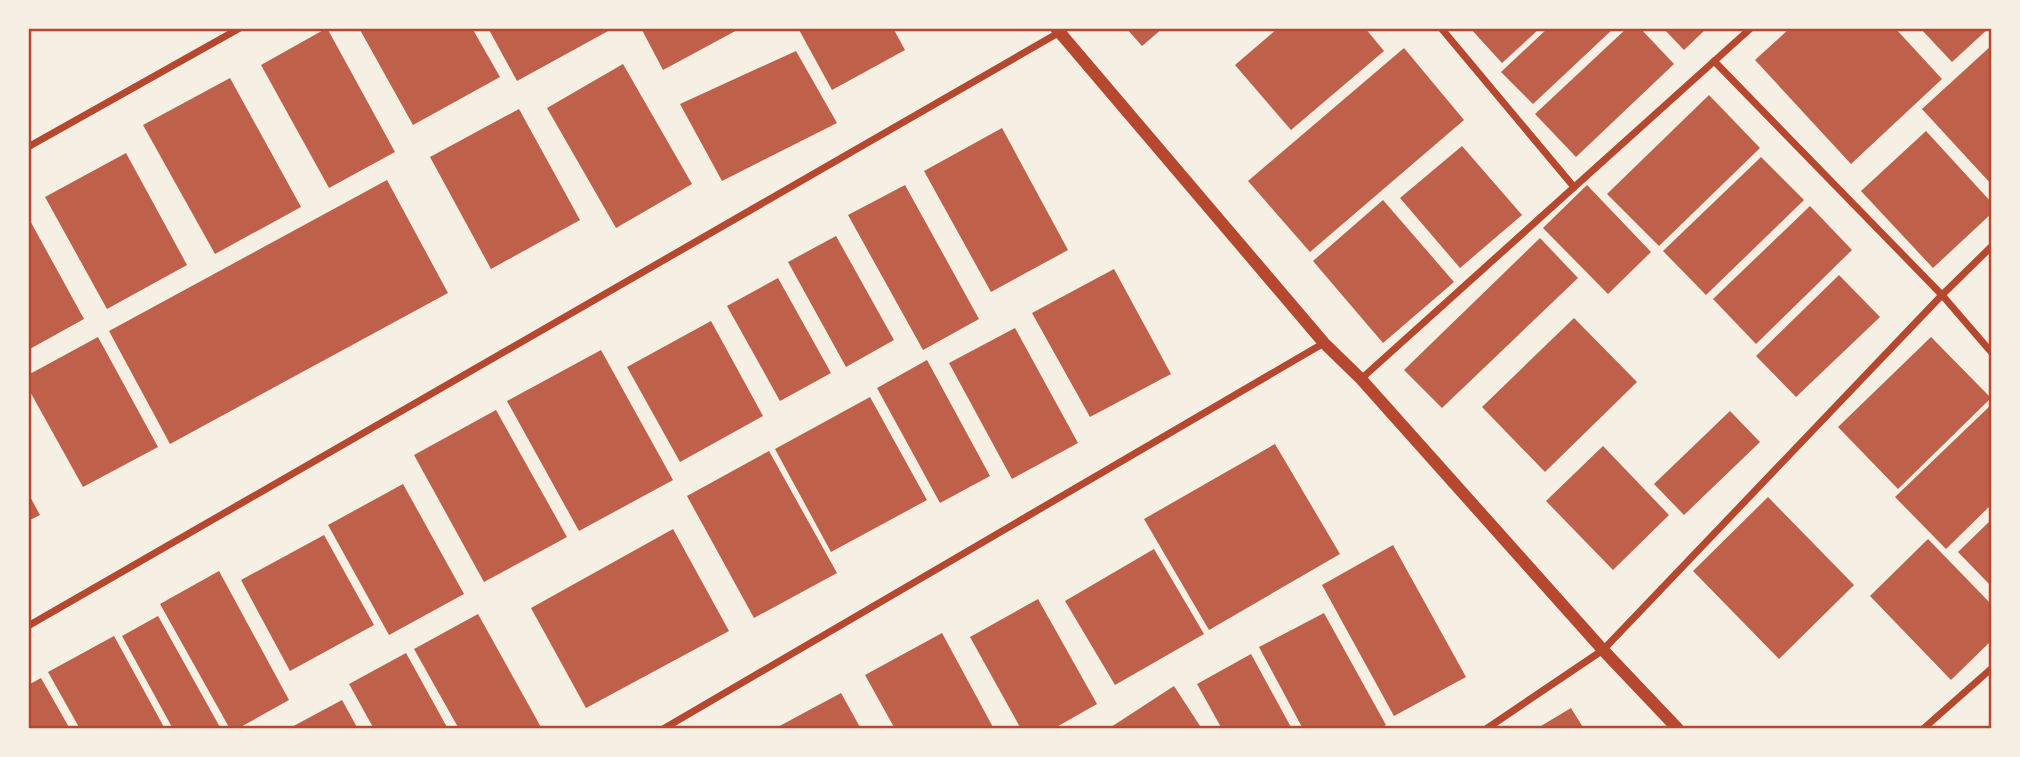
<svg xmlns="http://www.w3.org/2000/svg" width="2020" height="757" viewBox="0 0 2020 757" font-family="'Noto Serif',serif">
  <rect width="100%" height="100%" fill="#f6efe4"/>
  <g fill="#bf614a">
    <path d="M327 28 395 152 329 188 261 65Z"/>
    <path d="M359 28H472L500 77 413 125Z"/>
    <path d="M488 28H608L610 30 517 81Z"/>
    <path d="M641 28H741L663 70Z"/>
    <path d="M798 28H893L905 50 832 90Z"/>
    <path d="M1126 28H1163L1142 46Z"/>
    <path d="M1278 28H1365L1384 51 1291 130 1235 65Z"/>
    <path d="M1470 28H1540L1502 63Z"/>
    <path d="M1548 28H1614L1533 104 1501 72Z"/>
    <path d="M1627 28H1640L1674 64 1576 157 1535 114Z"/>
    <path d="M1663 28H1707L1684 50Z"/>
    <path d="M1790 28H1895L1942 79 1851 164 1755 60Z"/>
    <path d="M1920 28H1989L1952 62Z"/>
    <path d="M1992 45V185L1922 109Z"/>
    <path d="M1404 48 1464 120 1310 252 1248 181Z"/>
    <path d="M796 51 837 123 722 181 680 104Z"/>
    <path d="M623 64 692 184 616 228 547 108Z"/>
    <path d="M230 78 301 207 215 254 143 125Z"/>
    <path d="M1709 95 1760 148 1659 246 1607 194Z"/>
    <path d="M519 109 580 220 491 269 430 157Z"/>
    <path d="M1002 128 1068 250 991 292 924 171Z"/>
    <path d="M1926 131 1992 203V213L1933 268 1861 191Z"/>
    <path d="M1462 146 1522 215 1460 268 1400 198Z"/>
    <path d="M126 153 187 265 107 309 45 197Z"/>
    <path d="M1761 157 1804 200 1706 295 1663 251Z"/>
    <path d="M387 180 448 293 170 444 109 331Z"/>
    <path d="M905 185 979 319 923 350 848 215Z"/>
    <path d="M1587 185 1651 252 1608 294 1543 228Z"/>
    <path d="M1383 200 1454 282 1383 343 1313 261Z"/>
    <path d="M1810 206 1852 250 1756 344 1713 299Z"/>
    <path d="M28 217 84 319 28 350Z"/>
    <path d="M836 236 894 340 846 367 788 262Z"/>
    <path d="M1540 238 1578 278 1442 408 1404 370Z"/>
    <path d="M1114 269 1171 374 1090 417 1032 313Z"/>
    <path d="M1839 275 1880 317 1796 397 1756 356Z"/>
    <path d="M778 278 831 373 780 401 727 306Z"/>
    <path d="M1574 318 1637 382 1545 472 1482 407Z"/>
    <path d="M711 321 763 416 680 462 627 367Z"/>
    <path d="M1015 328 1078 443 1012 479 949 363Z"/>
    <path d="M98 337 158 447 83 487 28 388V375Z"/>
    <path d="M1931 337 1991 398 1898 489 1838 427Z"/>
    <path d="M601 350 673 480 579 531 507 401Z"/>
    <path d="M927 360 990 476 940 503 877 388Z"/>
    <path d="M870 397 927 500 831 552 775 449Z"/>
    <path d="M1992 404V504L1946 549 1895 497Z"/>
    <path d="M496 410 567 537 484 582 414 455Z"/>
    <path d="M1730 411 1760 442 1684 515 1654 484Z"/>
    <path d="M1275 444 1340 554 1209 630 1144 519Z"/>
    <path d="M1603 446 1669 515 1613 570 1546 501Z"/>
    <path d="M769 451 837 573 754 618 687 496Z"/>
    <path d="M403 484 464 594 389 635 328 525Z"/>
    <path d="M28 493 40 515 28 521Z"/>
    <path d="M1768 497 1854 585 1779 659 1693 571Z"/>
    <path d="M1992 519V587L1958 552Z"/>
    <path d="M673 529 729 631 586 708 531 608Z"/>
    <path d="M324 535 374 625 290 671 241 580Z"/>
    <path d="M1928 539 1992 605V640L1951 680 1870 596Z"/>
    <path d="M1393 545 1466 677 1394 716 1322 585Z"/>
    <path d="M1154 549 1204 634 1115 685 1065 601Z"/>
    <path d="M219 571 289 700 237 729H230L160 604Z"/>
    <path d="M1038 599 1097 704 1053 729H1021L970 637Z"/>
    <path d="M1324 613 1386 725 1379 729H1303L1259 647Z"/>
    <path d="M478 614 542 729H459L414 649Z"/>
    <path d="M158 616 221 729H173L122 636Z"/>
    <path d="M942 633 994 729H895L865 675Z"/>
    <path d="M114 636 165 729H80L48 672Z"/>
    <path d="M406 653 448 729H374L349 684Z"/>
    <path d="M1251 654 1292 729H1222L1197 684Z"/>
    <path d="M41 678 70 729H28V685Z"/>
    <path d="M1174 686 1202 729H1108Z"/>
    <path d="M841 693 861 729H774Z"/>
    <path d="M342 700 358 729H288Z"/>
    <path d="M1571 708 1584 729H1536Z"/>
  </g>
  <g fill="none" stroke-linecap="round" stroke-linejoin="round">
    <g stroke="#b5482f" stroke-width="7">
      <path d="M1441 28 1574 187"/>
      <path d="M1714 61 1942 295 1992 353"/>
      <path d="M28 147 240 28"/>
      <path d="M1361 379 1751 28"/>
      <path d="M28 626 1060 32"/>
      <path d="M663 729 1324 343"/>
      <path d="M1486 729 1603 650 1942 295 1992 246"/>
      <path d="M1923 729 1992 668"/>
    </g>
    <path stroke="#b5482f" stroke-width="12" d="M1056 28 1324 343 1361 379 1603 650 1678 729"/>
  </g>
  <rect width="2020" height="757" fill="none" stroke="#f6efe4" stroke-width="60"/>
  <rect x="30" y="30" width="1960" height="697" fill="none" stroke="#b5482f" stroke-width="2.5"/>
</svg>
